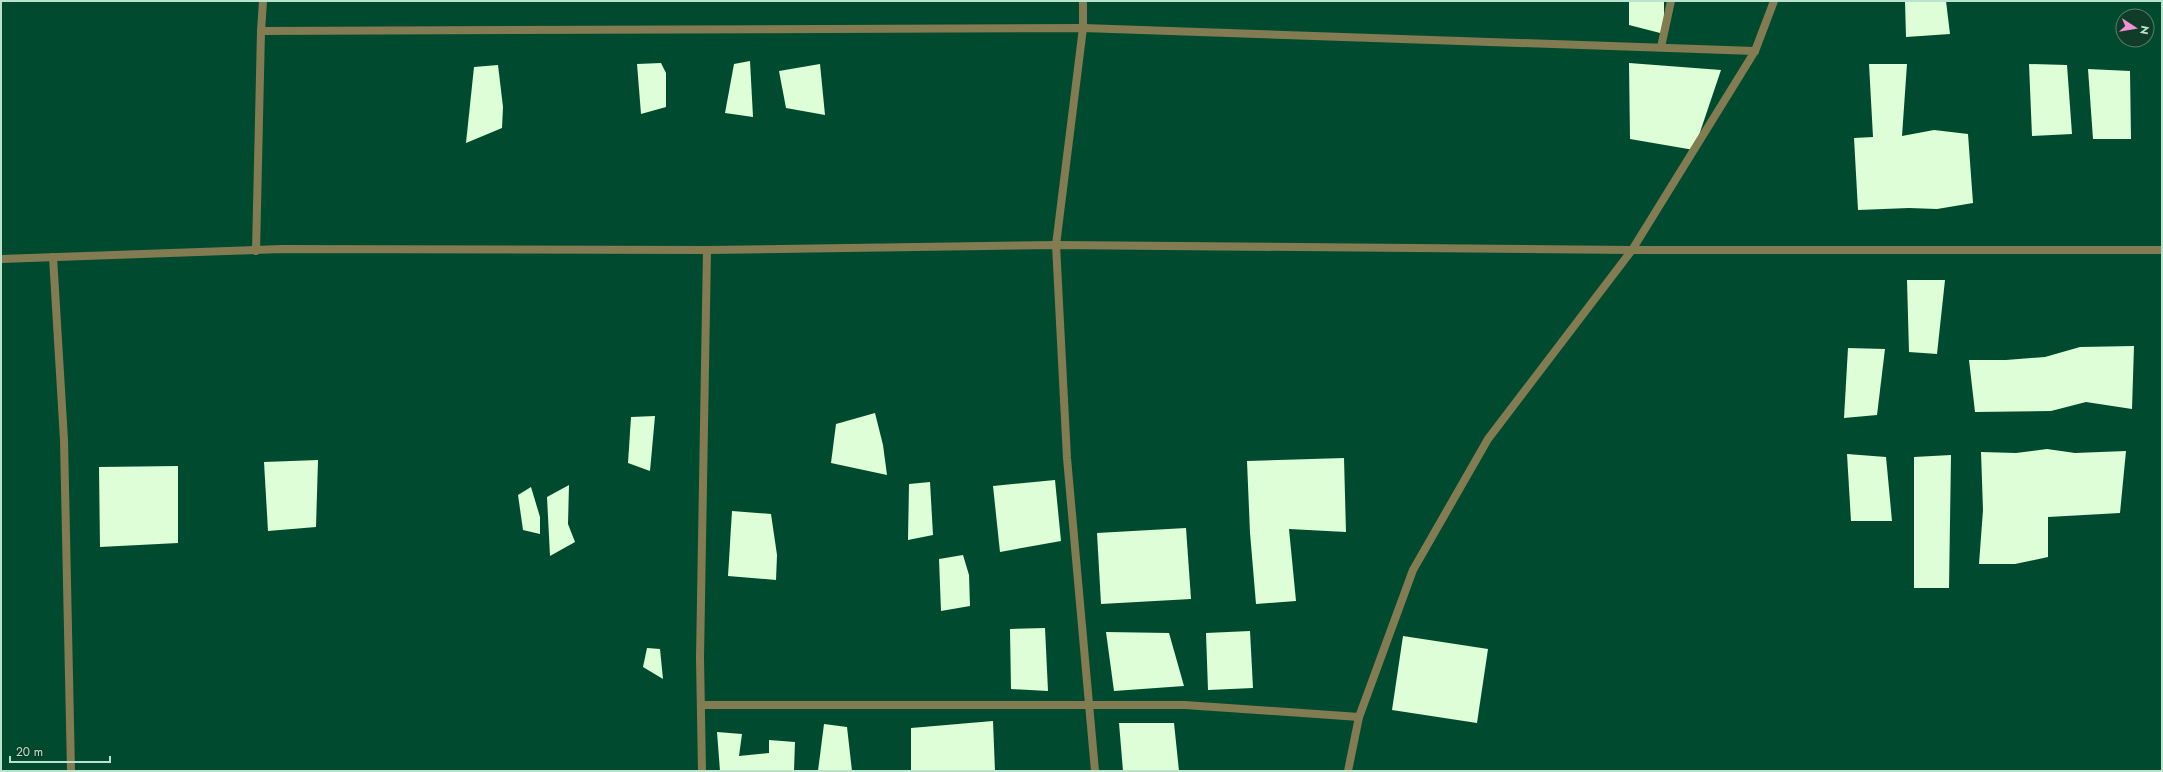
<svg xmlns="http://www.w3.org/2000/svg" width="2163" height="772" viewBox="0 0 2163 772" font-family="Jost,sans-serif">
  <rect width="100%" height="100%" fill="#004b2f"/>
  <g fill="#ddfed6">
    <path d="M1629 1H1664V34L1629 25Z"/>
    <path d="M1905 1H1946L1950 34 1906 37Z"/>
    <path d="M750 61 753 117 725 113 734 64Z"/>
    <path d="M661 63 666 73V107L641 114 637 64Z"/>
    <path d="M1629 63 1721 70 1694 150 1630 139Z"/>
    <path d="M820 64 825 115 786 108 779 71Z"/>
    <path d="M1869 64H1907L1902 136 1934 130 1968 134 1973 203 1937 209 1909 208 1858 210 1854 138 1873 137Z"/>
    <path d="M2029 64 2067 65 2072 134 2032 136Z"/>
    <path d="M498 65 503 107 502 128 466 143 474 67Z"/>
    <path d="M2088 69 2130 71 2131 139H2093Z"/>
    <path d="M1907 280H1945L1937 354 1909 352Z"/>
    <path d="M2134 346 2132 409 2086 402 2051 411 1975 412 1969 360H2006L2045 357 2080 347Z"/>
    <path d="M1848 348 1885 349 1877 415 1844 418Z"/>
    <path d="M875 413 883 445 887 475 831 463 836 424Z"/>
    <path d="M655 416 650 471 628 463 631 417Z"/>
    <path d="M2047 449 2075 453 2126 451 2120 513 2048 517V557L2015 564H1979L1983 510 1981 452 2016 453Z"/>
    <path d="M1847 454 1886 457 1892 521H1851Z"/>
    <path d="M1951 455 1949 588H1914V457Z"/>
    <path d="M1344 458 1346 532 1289 529 1296 601 1256 604 1250 533 1247 461Z"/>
    <path d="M318 460 316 527 268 531 264 462Z"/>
    <path d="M178 466V543L100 547 99 467Z"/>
    <path d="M1055 480 1061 541 1000 552 993 486Z"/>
    <path d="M930 482 933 535 908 540 909 484Z"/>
    <path d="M569 485 568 524 575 542 550 556 547 497Z"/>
    <path d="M531 487 540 517V534L523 530 518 495Z"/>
    <path d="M732 511 771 514 777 555 776 580 728 576Z"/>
    <path d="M1186 528 1191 599 1101 604 1097 533Z"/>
    <path d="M963 555 969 575 970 606 941 611 939 559Z"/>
    <path d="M1045 628 1048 691 1011 689 1010 629Z"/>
    <path d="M1250 631 1253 688 1208 690 1206 633Z"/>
    <path d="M1106 632 1169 633 1184 686 1114 691Z"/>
    <path d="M1403 636 1488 649 1477 723 1392 710Z"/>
    <path d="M647 648 660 649 663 679 643 667Z"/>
    <path d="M993 721 995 771H911V728Z"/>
    <path d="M1119 723H1174L1179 771H1123Z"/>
    <path d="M824 724 847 727 852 771H818Z"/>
    <path d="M717 732 742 734 739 756 769 753V740L795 742 794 771H720Z"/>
  </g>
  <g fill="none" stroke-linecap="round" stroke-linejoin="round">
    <g stroke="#837c52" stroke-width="8">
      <path d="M1083 1V28L1056 245 1067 458 1095 771"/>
      <path d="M261 31 1083 28 1755 51"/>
      <path d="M1661 47 1671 1"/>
      <path d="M256 251 261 31 263 1"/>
      <path d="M53 257 64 440 71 771"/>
      <path d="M1 259 282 249 707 250 1056 245 1632 250H2162"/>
      <path d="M701 705H1185L1359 717"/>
      <path d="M702 771 700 658 707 250"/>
      <path d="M1348 771 1359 717 1413 570 1488 439 1632 250 1755 51 1774 1"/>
    </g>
  </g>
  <rect width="2163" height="772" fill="none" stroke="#bae2cc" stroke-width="4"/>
  <g transform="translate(2135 28) rotate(102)"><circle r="19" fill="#0f3d29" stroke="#537f6a"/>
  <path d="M0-3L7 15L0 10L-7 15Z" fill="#f491d3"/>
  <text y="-6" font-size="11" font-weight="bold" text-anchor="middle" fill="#bae2cc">N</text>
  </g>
  <path d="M10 756v6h100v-6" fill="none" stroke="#bae2cc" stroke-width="2"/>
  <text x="16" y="756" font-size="12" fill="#bae2cc" stroke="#0f3d29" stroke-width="3" paint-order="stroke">20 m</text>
</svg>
